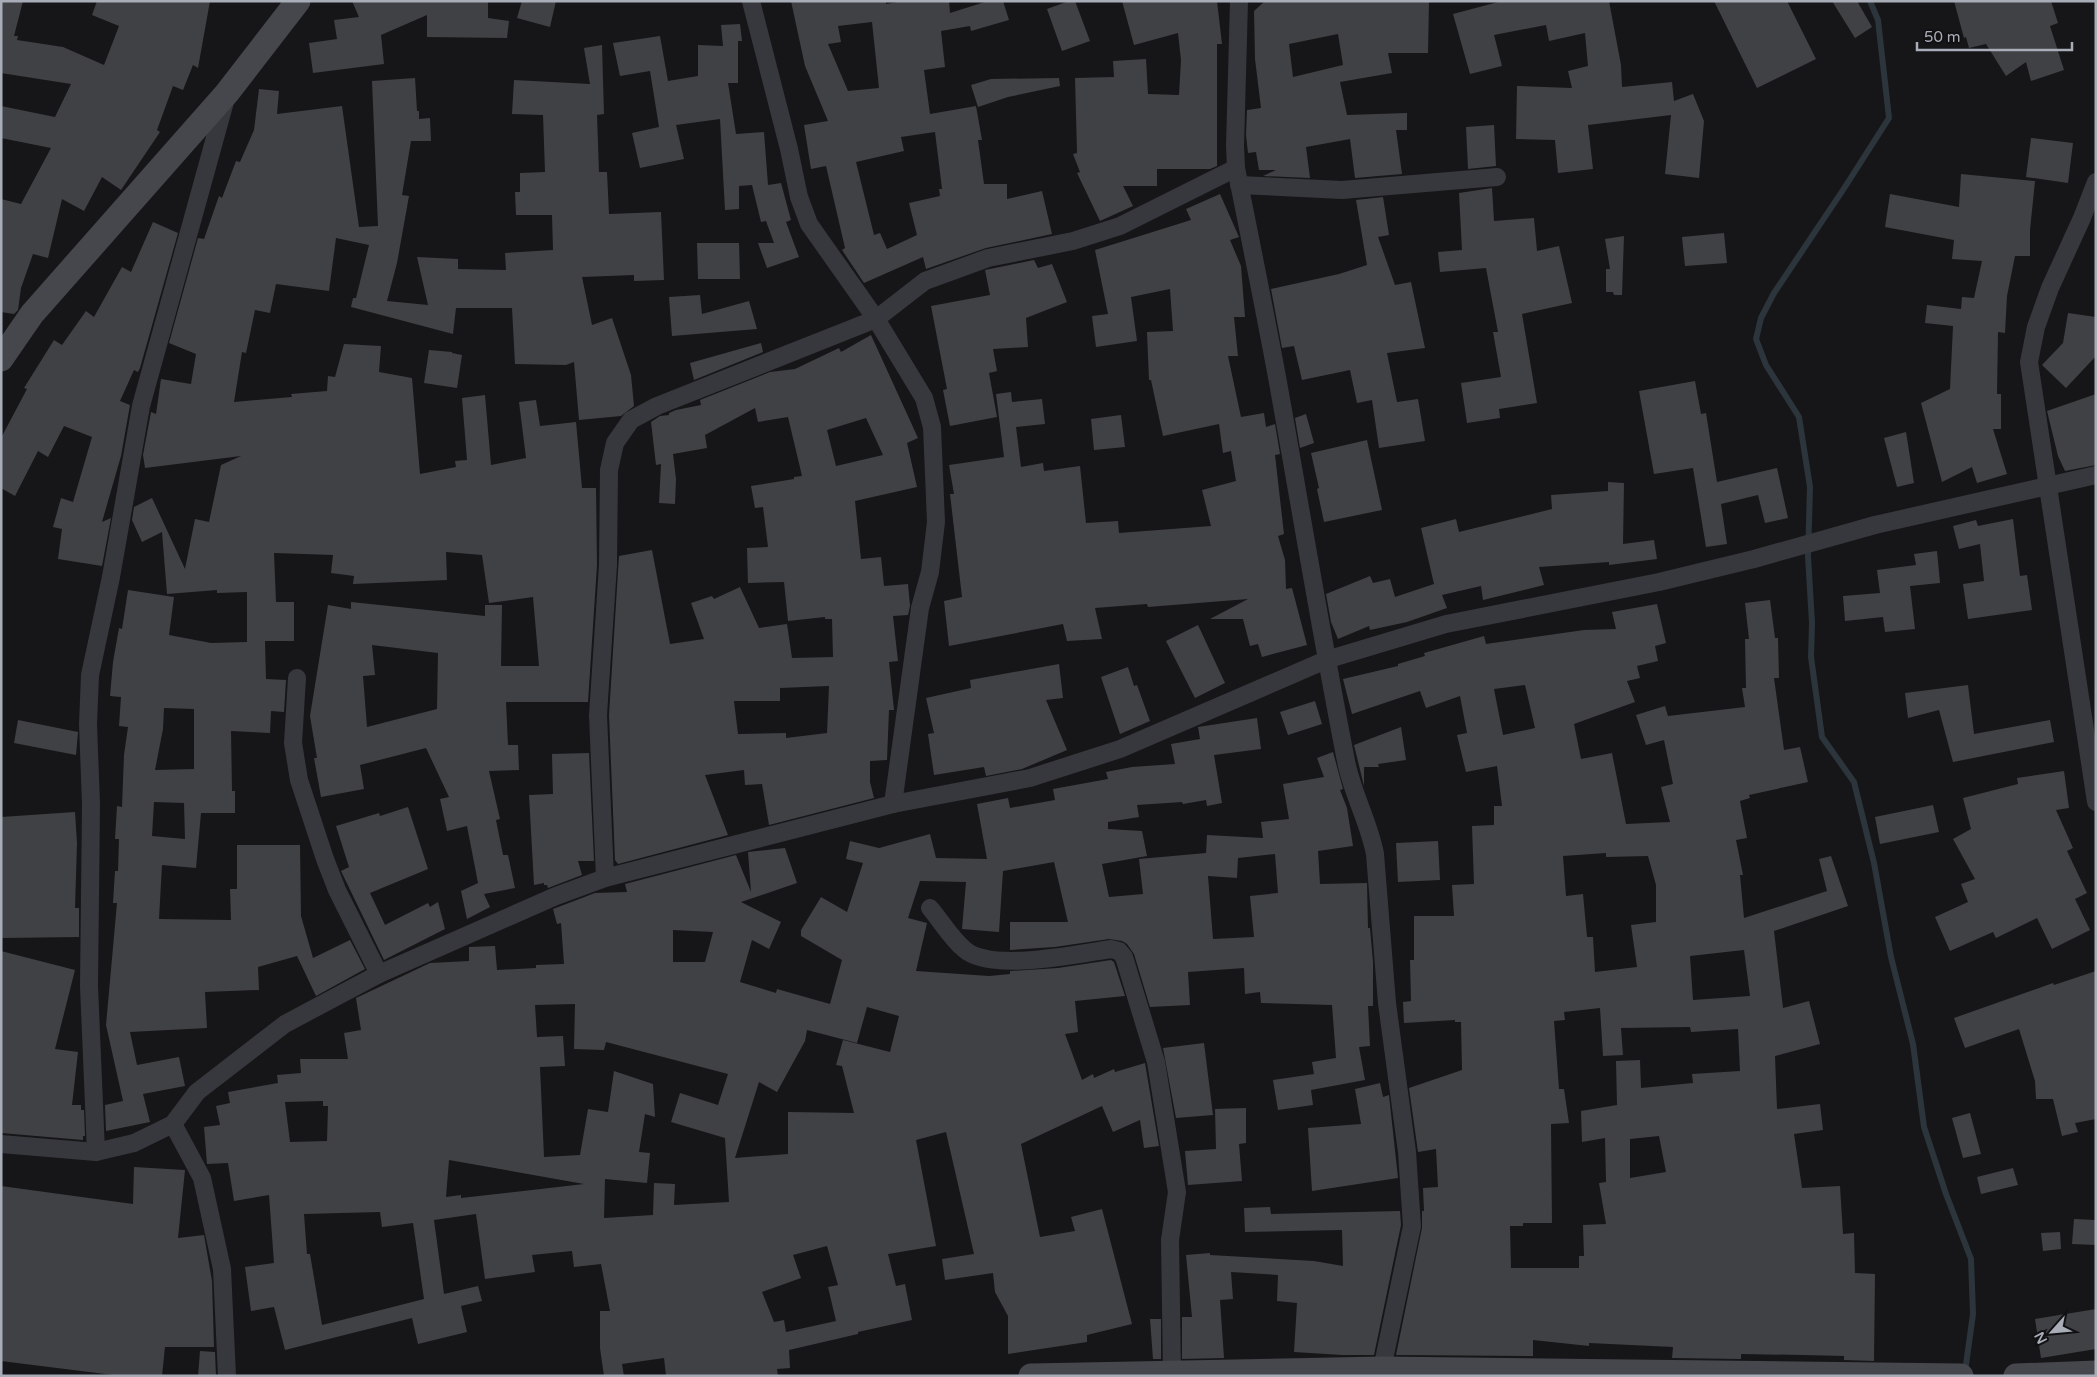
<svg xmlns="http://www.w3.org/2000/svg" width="2097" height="1377" viewBox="0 0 2097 1377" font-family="'Varela Round',sans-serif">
  <rect width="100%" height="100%" fill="#161618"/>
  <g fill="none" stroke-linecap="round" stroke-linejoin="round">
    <path stroke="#2c353c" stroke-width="6" d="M1870 1 1878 20 1889 118 1843 190 1774 293 1761 318 1756 339 1766 365 1799 417 1810 487 1808 556 1812 623 1811 657 1822 737 1854 782 1874 863 1891 957 1913 1044 1924 1127 1946 1194 1971 1259 1973 1314 1965 1372"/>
  </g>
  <g fill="#404145" fill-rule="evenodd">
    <path d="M1 1H23L14 36H18L17 40 63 47 104 65 119 26 92 15 97 1H210L198 68 193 65 183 90 173 86 157 130 160 132 121 190 102 177 84 211 62 199 48 258 33 254 21 288 18 310 14 314 1 312V199L21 204 51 148 1 138V106L55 117 71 84 1 73Z"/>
    <path d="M352 1H488V18L509 21 507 38 427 37V15L381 35 384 64 313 73 309 43 337 39 334 20 359 17Z"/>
    <path d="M522 1H556L550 27 517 18Z"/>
    <path d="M791 1H886V4L903 1H949L950 13 988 1H1003L1009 20 971 31 970 26 941 31 945 67 924 70 930 114 976 106 982 140H978L984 184H1007V199L1042 191 1052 234 986 248 926 269 923 257 864 283 842 250 845 248 826 166 811 169 804 125 828 121 805 66ZM872 22 879 88 848 91 828 44 841 42 838 26ZM935 132 942 189H939L940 196 909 203 917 235 887 249 880 233 874 235 856 162 904 151 901 137Z"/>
    <path d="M1069 1H1075L1090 41 1062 51 1047 9Z"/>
    <path d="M1122 1H1217L1222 44H1217V166L1210 169H1157V186H1123L1133 206 1100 221 1077 173 1080 172 1073 154 1077 153 1075 78 1114 77 1113 61 1146 59 1148 94 1179 95 1181 60 1178 33 1134 45Z"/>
    <path d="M1265 1H1429L1428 53H1388L1392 73 1340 82 1347 115 1407 113V130H1396L1402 174 1355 178 1350 139 1306 147 1310 178 1263 176 1276 170H1259L1256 152 1248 153 1246 135 1247 110 1261 108 1255 59 1254 11ZM1338 34 1343 65 1293 77 1289 44Z"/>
    <path d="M1502 1H1609L1621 65 1622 87 1672 82 1674 101 1693 94 1704 121 1699 178 1665 174 1671 115 1588 125 1593 169 1558 173 1555 140 1516 139 1517 86 1572 88 1568 71 1588 66 1585 33 1549 41 1546 25 1494 35 1502 66 1470 74 1453 14Z"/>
    <path d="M1714 1H1787L1816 59 1757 88Z"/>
    <path d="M1832 1H1857L1872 27 1855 38Z"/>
    <path d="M1954 1H2051L2058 23 2050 26 2064 70 2031 81 2026 62 2006 76 1986 44 1969 48 1966 37 1964 38Z"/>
    <path d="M740 24 742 41H738V83H728L736 134 764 132 768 185 781 183 791 220 786 222 799 257 767 268 758 243H774L766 221 761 222 752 185 739 186V209L725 210 720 119 676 125 684 159 640 168 632 133 659 127 650 71 620 76 613 43 660 36 668 81 698 76V45L723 46 721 25Z"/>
    <path d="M602 45 604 114 597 115 599 172H607L609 214 661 212 664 280 634 281V275L582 277 592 325 612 318 631 375 634 406 621 416 579 420 574 362 566 365 515 364 512 308H456L453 334 351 307 353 298H356L369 245 336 238 329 291 276 284 270 313 255 310 246 353 242 352 234 402 292 397 291 394 327 391 328 376 335 377 344 344 381 346 379 372 412 378 420 474 456 467 455 461 467 460 462 398 485 395 491 465 526 458 519 402 536 400 540 426 576 422 582 488H596L597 565 588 702H506L508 745H518L519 770 489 771 500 819 496 820 503 855H508L515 888 484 894 490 907 467 919 461 891 478 883 467 826 447 831 440 799 449 797 426 748 360 765 364 789 321 797 314 758H317L310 716 328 605 351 609V602L485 616V605H502L501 666H539L533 597 489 603 482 555 446 552 447 580 353 584 354 576 331 573 333 555 274 553 276 602H294V641H265L266 679 286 680 284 712 271 711 270 733 231 731 232 791H235V813H201L196 868 162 865 159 919 231 920 230 889H237V845H300L301 916 313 958 350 940 365 969 316 996 297 956 258 967 259 990 205 992 207 1028 130 1032 137 1065 179 1057 185 1086 143 1094 150 1122 106 1131 105 1105 123 1101 106 1025 117 903H113L115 871H118L119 839H115L117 806 122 807 124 755 128 727 119 726 121 697 110 696 113 662 119 628 122 629 128 590 174 597 169 635 211 643 247 642V592L217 593V590L167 594 162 532 142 542 132 520 134 507 152 498 185 569 195 519 209 522 221 465 241 456 145 468 143 455 151 412 156 414 161 379 191 384 196 354 169 343 198 238 204 239 219 196 222 198 236 161 240 162 254 130 259 89 279 91 277 114 342 106 359 227 378 226 372 81 415 78 417 111H419V119L430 118 431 141H411L402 195 409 196 397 263 387 301 428 305 417 257 458 259V269L506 270 505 253 553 250 552 215H516L515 192H520V173L545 172 543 115 512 114 514 80 590 84 584 48ZM372 645 438 653 437 709 367 727 363 676 375 675ZM164 708 194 709V769L155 770 163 729ZM154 802 184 803 185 839 152 836Z"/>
    <path d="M1059 78 1060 86 1008 97 978 107 971 85 991 79Z"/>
    <path d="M1494 125 1496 166 1468 169 1466 127Z"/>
    <path d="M2031 138 2073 143 2068 183 2026 177Z"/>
    <path d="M1961 174 2035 181 2030 230V256H2015L2007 296 2005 333 1998 332 1997 394H2001V429H1993L2007 474 1977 483 1972 467 1942 482 1921 403 1950 389 1953 326 1925 323 1927 305 1961 309 1962 297 1974 298 1982 261 1952 259 1954 240 1885 227 1890 194 1959 207Z"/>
    <path d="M1492 188 1494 221 1534 218 1537 251 1559 246 1572 303 1522 314 1537 403 1499 409 1500 418 1467 423 1461 383 1501 377 1493 332H1498L1486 268 1440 272 1438 252 1462 250 1459 193Z"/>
    <path d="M1220 194 1239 237 1230 240 1241 266 1245 317H1234L1238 356H1228L1241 417 1264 413 1266 427 1275 424 1280 454 1275 455 1284 534 1278 536 1285 560 1286 589 1292 588 1307 645 1262 657 1258 644 1250 646 1243 619H1210L1248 599 1148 607 1147 604 1095 608 1102 639 1067 641 1063 624 949 646 944 601 962 597 950 494H954L949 465 1004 457 996 394 1011 392 1012 402 1042 399 1045 424 1016 427 1021 467 1043 463 1044 471 1080 466 1086 523 1118 521 1119 533 1211 526 1202 490 1236 481 1231 451 1223 453 1219 424 1163 436 1151 380H1149L1147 332 1173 331 1170 289 1131 297 1137 341 1096 347 1092 316 1108 314 1095 250 1191 220 1186 209Z"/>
    <path d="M1383 197 1389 235 1378 237 1395 285 1411 282 1425 348 1387 353 1397 402 1418 399 1425 441 1379 448 1372 400 1357 403 1350 370 1302 380 1294 346 1282 348 1271 289 1339 274 1367 265 1356 200Z"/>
    <path d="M153 222 178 233 140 368 138 372 134 370 120 401 130 405 121 456 102 522 111 518 102 566 58 559 62 529 53 527 61 498 73 502 92 437 64 426 48 457 38 451 15 496 1 488V438L27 389 24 388 54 340 62 345 86 311 94 317 122 267 131 272Z"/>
    <path d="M1724 233 1727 263 1685 266 1682 237Z"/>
    <path d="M1624 236 1622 295H1614L1613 292H1606V269H1610L1605 239Z"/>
    <path d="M697 243H739L740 279H698Z"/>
    <path d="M1034 260 1038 268 1052 264 1067 302 1026 318 1028 347 993 349 997 371 989 373 997 417 950 426 943 390 947 389 931 306 990 295 985 270Z"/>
    <path d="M700 295 702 314 749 301 757 329 672 336 669 297Z"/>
    <path d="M2068 313 2096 317V356L2066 388 2042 365 2063 343Z"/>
    <path d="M871 335 918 438 907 443 917 487 855 501 861 559 881 557 884 586 908 584 910 606 908 615 893 616 898 661 889 662 894 710H889L887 760 870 761V782L874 798 769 825 762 784 745 785 744 770 705 775 728 835 618 864 615 860 609 715 619 556 652 550 670 644 704 639 691 603 712 596 714 599 740 587 759 628 787 624 792 658 833 657 832 619H825V617L788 621 784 582 748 583 747 548 768 547 763 507 755 508 751 486 794 479V477L802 476 788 417 758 422 755 408 705 435 707 448 673 454 676 479 675 504 659 503 661 464 656 465 651 422 660 416 669 415V413L676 410 701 405 700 400 770 372 795 369 839 348 841 352ZM866 418 883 455 836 466 827 430ZM829 686 827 733 786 738V733L738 734 734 701H780V688Z"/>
    <path d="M761 343 763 352 694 380 690 363Z"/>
    <path d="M429 350 452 352V353L462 355 457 388 424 383Z"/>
    <path d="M1695 381 1701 414 1706 413 1717 482 1777 468 1788 518 1765 523 1758 495 1721 504 1727 544 1706 547 1693 468 1654 474 1639 391Z"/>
    <path d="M2096 394V465L2065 471 2058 456 2047 411Z"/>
    <path d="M1306 414 1314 443 1300 448 1295 418Z"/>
    <path d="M1121 415 1125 447 1094 450 1091 419Z"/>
    <path d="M1906 432 1914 483 1897 487 1884 438Z"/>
    <path d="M1367 440 1382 510 1324 522 1317 489 1319 488 1311 453Z"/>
    <path d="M1608 482 1624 483 1623 544 1654 540 1657 559 1609 565V562L1539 567 1544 585 1483 600 1481 586 1442 595 1447 608 1407 622 1370 630 1369 626 1338 639 1331 622 1326 594 1370 576 1373 583 1390 579 1395 597 1434 584 1421 528 1456 519 1459 532 1552 509 1551 495 1608 491Z"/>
    <path d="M2013 519 2020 576 2027 575 2032 610 1968 619 1963 584 1984 581 1980 544 1959 549 1953 526 1976 520 1978 526Z"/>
    <path d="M1937 551 1940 583 1910 586 1915 629 1885 632 1883 617 1845 621 1843 596 1880 593 1877 570 1916 565 1914 554Z"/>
    <path d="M1770 600 1775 638H1778L1779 678H1774L1784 750 1800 747 1808 782 1749 795 1750 798 1740 801 1747 838 1736 840 1743 875H1740L1744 918 1827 891 1819 859 1831 856 1848 906 1774 931 1783 1008 1809 1001 1820 1044 1775 1056 1777 1109 1820 1104 1823 1130 1794 1134 1802 1188 1840 1186 1843 1234 1854 1233 1855 1273 1875 1274 1874 1361 1844 1360V1356L1803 1355 1741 1354V1359L1672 1358 1673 1347 1589 1343V1346L1533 1340V1356L1396 1355 1422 1228V1211H1424L1423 1188 1438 1187 1436 1149 1418 1152 1409 1088 1462 1070 1461 1022H1455V1020L1404 1023 1403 1002 1411 1001 1410 960H1414V916H1454L1452 885 1474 884 1472 826 1494 825V806H1502L1497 766 1466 772 1457 735 1467 733 1460 696 1426 708 1420 691 1352 714 1343 679 1398 666V664L1425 656 1424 653 1484 636 1486 644 1584 630 1616 629 1612 612 1657 604 1666 643 1655 646 1658 661 1637 666 1640 678 1627 681 1635 702 1574 724 1581 759 1612 753 1626 824 1670 822 1661 787 1673 784 1664 740 1646 745 1636 715 1665 706 1668 716 1745 707 1742 688H1746L1745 639H1749L1745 603ZM1525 685 1535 728 1503 735 1494 689ZM1606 853V857L1648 856 1656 885V922L1631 925 1637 967 1595 972 1593 937H1587L1583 894 1566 896 1563 856ZM1744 950 1750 996 1693 1000 1690 956ZM1600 1008 1603 1056 1623 1055 1621 1028 1690 1027 1691 1032 1738 1029 1740 1071 1692 1074 1693 1083 1641 1088 1640 1060 1616 1061 1617 1105 1581 1111 1582 1142 1605 1138 1606 1182 1599 1183 1606 1224 1583 1225 1584 1256H1579V1268H1511L1510 1226H1523V1223H1552L1551 1124 1569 1123 1564 1089H1559L1554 1021 1565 1020 1564 1012ZM1659 1136 1666 1172 1630 1178V1139Z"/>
    <path d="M1198 625 1225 683 1195 698 1166 641Z"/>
    <path d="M1059 664 1063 698 1046 700 1067 750 1022 769 986 776 984 767 934 775 928 734 934 733 926 698 971 688 970 680Z"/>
    <path d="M1128 667 1134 686 1137 685 1150 721 1120 734 1101 677Z"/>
    <path d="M1968 685 1974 734 2050 720 2054 742 1953 762 1939 710 1908 718 1905 693Z"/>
    <path d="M1315 701 1322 724 1288 735 1280 712Z"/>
    <path d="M1257 718 1261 749 1214 755 1222 803 1207 806 1206 800 1183 804 1182 802 1137 805 1139 817 1108 822V829L1142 831 1147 856 1102 864 1109 897 1143 894 1139 859 1206 853 1207 835 1263 838 1261 822 1289 819 1283 784 1324 777 1317 758 1333 752 1343 789 1340 790 1347 808 1353 846 1318 851 1320 884 1367 883 1368 928H1370L1373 962V1006H1368L1370 1046 1359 1047 1365 1080 1311 1090 1313 1105 1278 1110 1273 1080 1314 1074 1312 1062 1336 1058 1332 1005 1261 1003 1260 992 1245 994 1244 968 1188 972 1190 1005 1150 1007 1134 954 1127 944 1122 941 1109 939 1055 947 1010 950V922H1068L1054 862 1003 871 999 932 962 929 966 882 920 881 908 918 927 923 916 971 989 976 1010 974V971L1058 968 1111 960 1114 962 1125 996 1075 1001 1078 1032 1065 1034 1082 1080 1093 1074 1094 1078 1114 1069 1115 1072 1145 1063 1159 1146 1144 1148 1140 1120 1113 1132 1102 1106 1021 1144 1040 1237 1075 1231 1071 1217 1102 1209 1132 1324 1087 1335V1342L1008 1354V1316L995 1292 993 1273 945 1280 942 1259 974 1254 946 1132 916 1140 936 1246 888 1254 896 1286 905 1284 912 1320 858 1332V1334L789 1350 790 1368 777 1369 778 1376H666L664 1358 622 1364 624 1376H604L600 1348V1311H610L601 1264 574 1267 572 1251 532 1255 535 1272 485 1279 476 1214 434 1220 444 1294 478 1286 482 1301 461 1306 467 1332 418 1344 412 1318 285 1350 274 1307 251 1311 245 1267 274 1263 269 1195 234 1201 228 1163 207 1164 204 1127 220 1125 216 1106 230 1103 228 1092 278 1083 277 1075 301 1073 300 1059H348L344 1033 361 1030 356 998 430 963 469 961V947L495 946 497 970 536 968V965L564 964 561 923 557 924 553 909 595 893 627 892 625 884 736 855 751 892 748 852 785 848 797 883 741 902 781 922 769 949 752 940 740 982 776 993 777 989 830 1004 842 960 801 936V930L821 897 847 912 863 863 846 859 850 841 879 848 930 834 936 858 987 859 977 804 1008 798 1010 808 1055 800 1053 789 1108 779 1106 772 1132 767 1175 764 1171 744 1200 739 1198 727ZM1275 854 1278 893 1250 896 1254 937 1213 939 1208 876 1237 878 1238 858ZM673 930 713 932 705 962H673ZM575 1004 574 1049 604 1050 606 1042 728 1074 718 1105 680 1093 671 1122 725 1138 729 1202 674 1205 675 1184 654 1183 653 1215 604 1218 605 1179 647 1183 650 1153 639 1152 645 1114 655 1117 653 1084 614 1071 608 1112 588 1109 580 1155 544 1157 540 1067 565 1066 563 1036 537 1037 535 1005ZM867 1007 899 1016 890 1052 843 1040 836 1065 842 1066 854 1113 788 1112V1154L735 1158 759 1082 777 1092 805 1041 807 1030 857 1043ZM323 1101V1106H328L327 1141 290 1142 285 1102ZM449 1160 522 1173 584 1184 461 1198V1195L446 1197ZM380 1212 382 1227 413 1223 424 1299 322 1325 310 1254H307L304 1214ZM827 1246 838 1285 828 1287 836 1321 786 1332 784 1320 774 1322 762 1292 801 1278 793 1255Z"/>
    <path d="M18 720 78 732 76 755 14 743Z"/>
    <path d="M1401 727 1406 760 1378 764 1379 767H1364V786L1354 745Z"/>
    <path d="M589 753 594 861H578L582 875 548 888 547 885H544V883L534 885 529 795 553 794 552 754Z"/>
    <path d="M2064 771 2069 808 2056 810 2073 848 2067 851 2087 893 2075 899 2090 930 2052 949 2037 918 1996 938 1993 932 1950 951 1935 917 1968 902 1961 884 1975 879 1953 839 1971 829 1963 798 2018 784 2017 778Z"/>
    <path d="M1933 805 1939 832 1880 844 1875 817Z"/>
    <path d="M408 807 428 869 370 893 385 925 428 903 430 907 438 902 445 929 384 960 341 871 349 867 336 826 379 813 380 816Z"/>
    <path d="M75 812 77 843 75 908H79V937L1 938V817Z"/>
    <path d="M1438 841 1440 880 1398 882 1396 843Z"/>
    <path d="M1 951 75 970 55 1049 78 1052 72 1105H81V1110H84L85 1136H83V1140L1 1133Z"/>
    <path d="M2096 971V1119L2075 1123 2078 1132 2062 1136 2053 1099H2036L2035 1081 2019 1029 1965 1048 1954 1018 2053 983 2054 985Z"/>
    <path d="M1204 1043 1213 1115 1176 1118 1163 1048Z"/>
    <path d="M1380 1083 1383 1097 1389 1095 1398 1178 1312 1191 1308 1128 1361 1124 1355 1089Z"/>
    <path d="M1246 1108V1143L1239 1144 1242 1181 1188 1185 1185 1151 1216 1149 1215 1109Z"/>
    <path d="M1970 1113 1981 1154 1963 1158 1952 1118Z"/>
    <path d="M134 1167 185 1170 178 1238 204 1235 212 1281 214 1347H165L162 1376H121L1 1361V1186L133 1204Z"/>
    <path d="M2013 1168 2018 1185 1981 1194 1977 1177Z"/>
    <path d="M1270 1207 1271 1214 1400 1211 1401 1225 1374 1355H1342L1294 1352 1297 1303 1277 1301 1278 1275 1231 1272 1233 1299 1220 1300 1224 1358 1182 1359V1317H1192L1186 1255 1210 1253V1255L1314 1261 1343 1266 1342 1230 1245 1232 1244 1208Z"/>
    <path d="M2074 1219 2096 1220V1245L2072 1244Z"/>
    <path d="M2060 1232 2061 1249 2043 1251 2041 1233Z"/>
    <path d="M2096 1309V1349L2041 1358 2035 1319Z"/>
    <path d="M1150 1319H1161V1359H1153Z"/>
    <path d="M200 1351 215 1352 216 1376H198Z"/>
  </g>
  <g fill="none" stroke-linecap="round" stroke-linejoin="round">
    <g stroke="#37383d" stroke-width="18">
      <path d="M751 1 789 149 799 197 809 224 876 319 924 398 932 427 936 522 930 572 920 608 893 804"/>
      <path d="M1239 1 1235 146 1236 168C1250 238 1264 307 1277 377 1300 505 1321 633 1346 761 1352 793 1369 822 1375 854L1387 1003 1407 1152 1412 1226 1382 1369"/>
      <path d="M2096 182 2082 218 2050 288 2036 327 2029 362 2096 802"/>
      <path d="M1239 185 1342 190 1497 177"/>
      <path d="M297 678 293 743 299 780 325 859 337 890 379 974"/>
      <path d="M605 878 598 715 608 565 609 470 615 443 631 420 657 406 876 319 925 281 988 258 1073 241 1120 226 1236 168"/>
      <path d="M930 908C941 921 951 938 964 949 990 973 1077 954 1111 949L1119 951 1124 957 1156 1062 1177 1192 1170 1240 1172 1373"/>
      <path d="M173 1124 202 1178 222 1269 227 1376"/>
      <path d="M1 1144 96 1152 134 1143 173 1124 197 1092 285 1024 379 974 556 896 605 878 893 804 1030 778 1120 749 1326 660 1446 624 1659 582 1754 559 1875 525 2096 475"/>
      <path d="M96 1152 89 986 91 804 88 724 90 675 111 577 141 406 226 98"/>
    </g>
    <g stroke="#45474d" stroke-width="25">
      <path d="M1 359 32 314 227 93 298 1"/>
      <path d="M1031 1376 1382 1369 1961 1376"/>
      <path d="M2016 1376 2096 1373"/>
    </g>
  </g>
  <rect width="2097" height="1377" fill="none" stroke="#a8adb8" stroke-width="5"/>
  <g transform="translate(2052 1332) rotate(243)" stroke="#111113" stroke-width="4" paint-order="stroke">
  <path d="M0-4L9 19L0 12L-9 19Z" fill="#a8adb8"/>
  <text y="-8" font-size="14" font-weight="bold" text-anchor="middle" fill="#a8adb8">N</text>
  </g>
  <path d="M1917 42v8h155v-8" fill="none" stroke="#a8adb8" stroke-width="2.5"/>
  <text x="1924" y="42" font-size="15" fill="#a8adb8" stroke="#111113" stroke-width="4" paint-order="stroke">50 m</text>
</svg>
